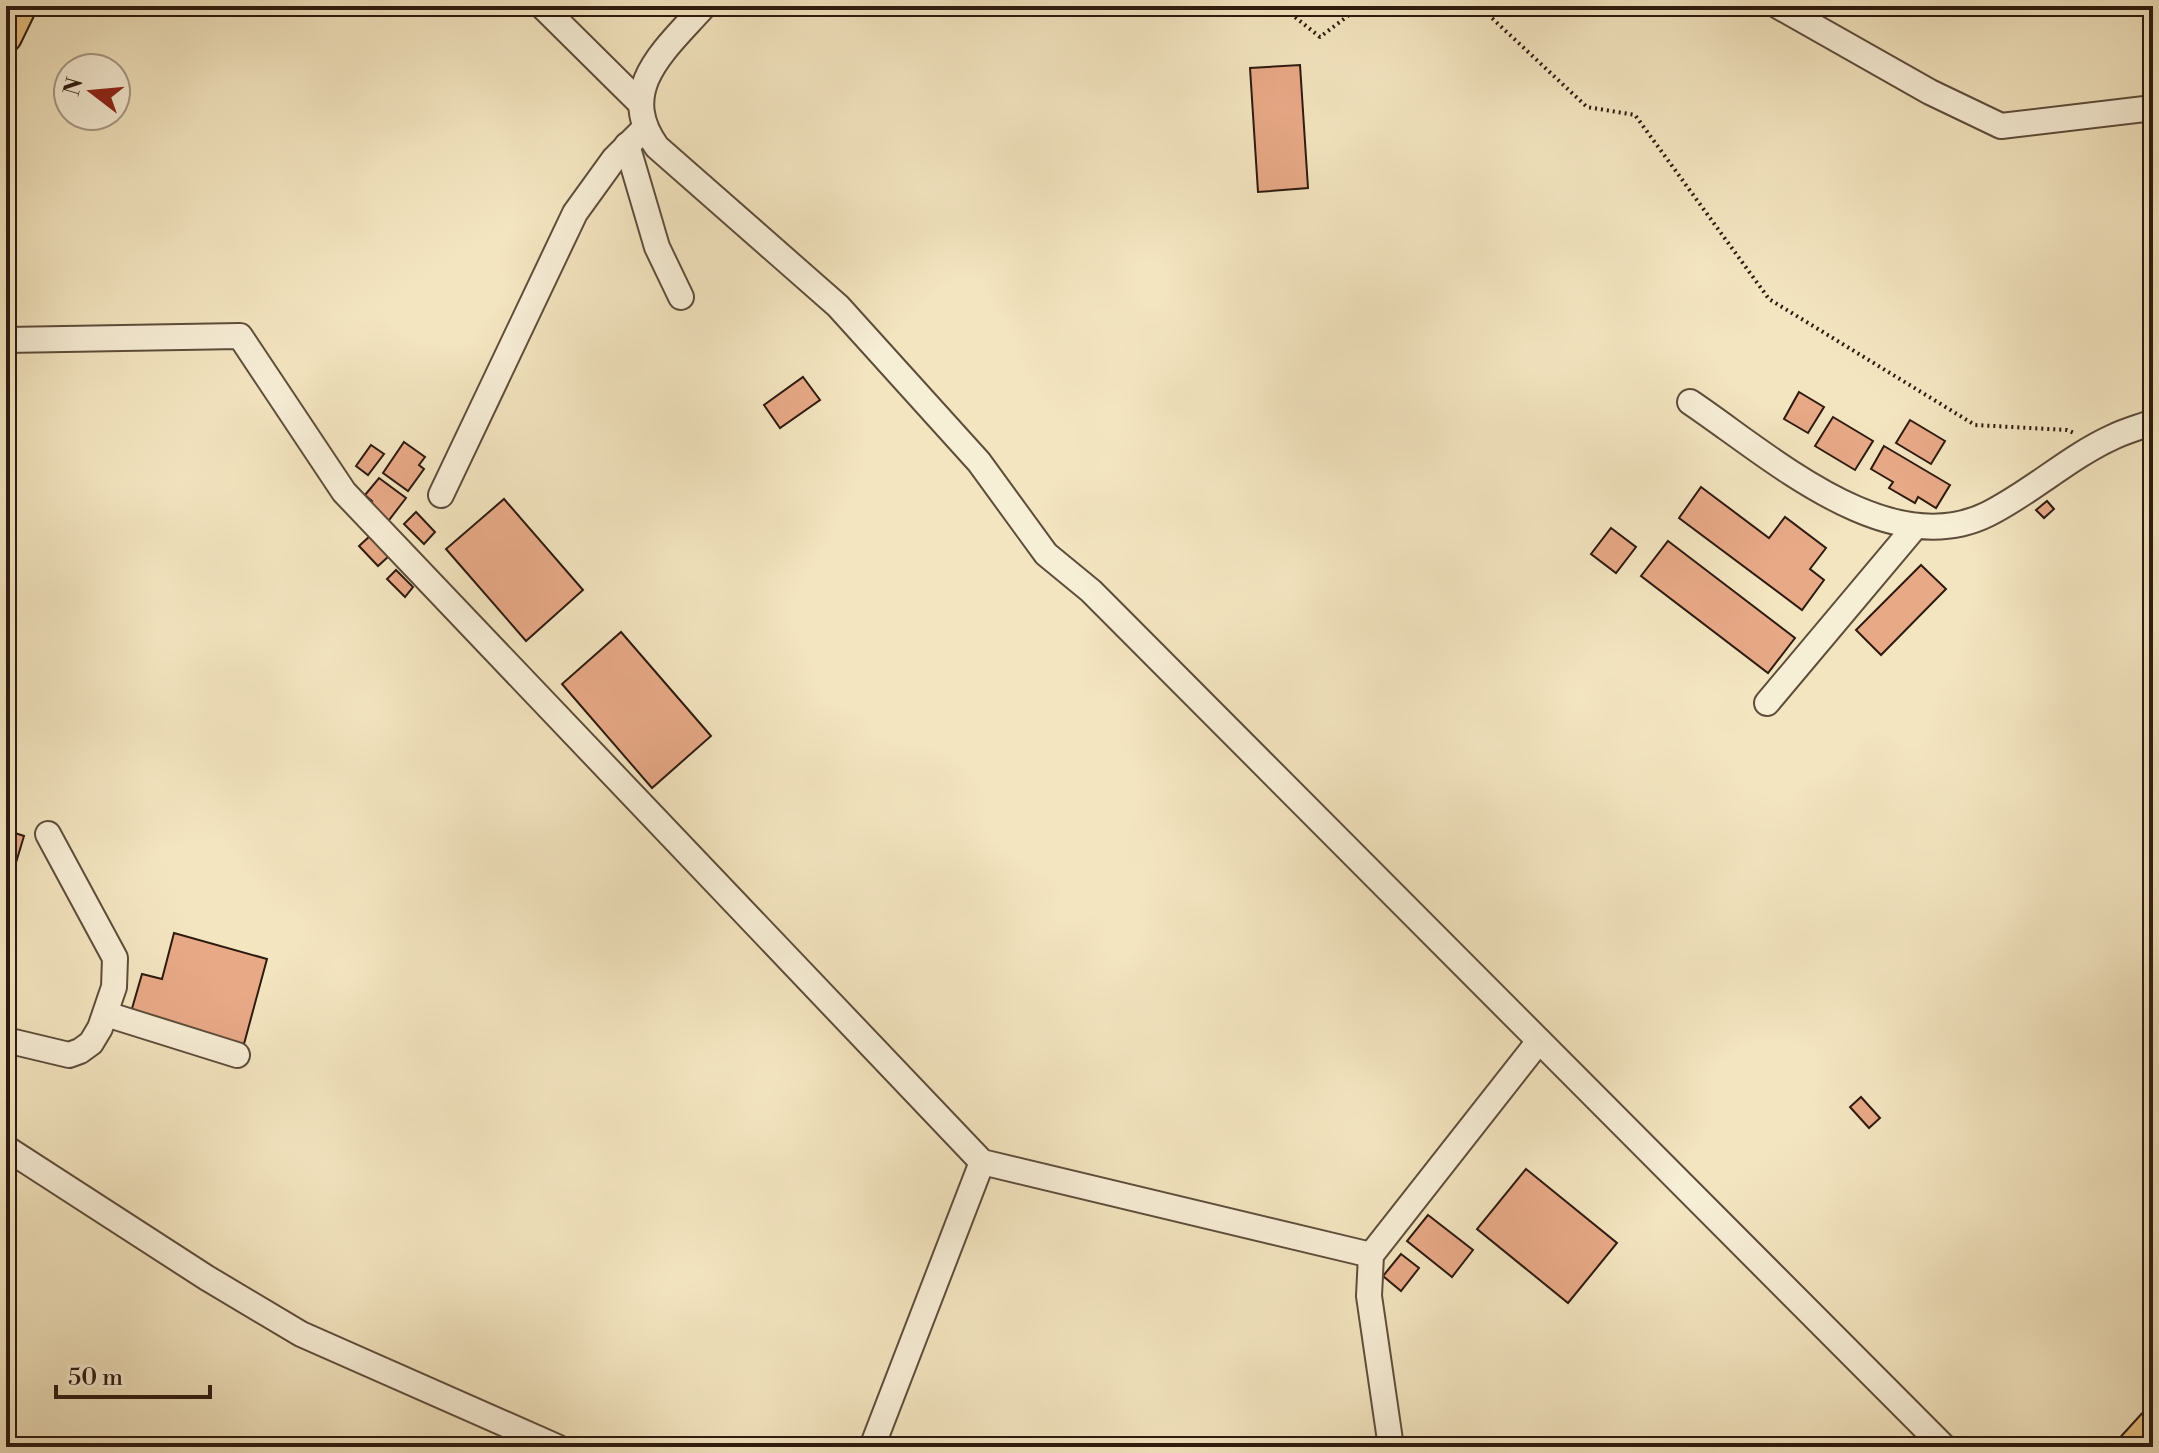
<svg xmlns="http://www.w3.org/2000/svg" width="2159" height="1453" viewBox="0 0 2159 1453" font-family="'Libre Bodoni',serif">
  <rect width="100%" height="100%" fill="#f3e5c0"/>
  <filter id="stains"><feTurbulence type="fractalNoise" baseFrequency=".0025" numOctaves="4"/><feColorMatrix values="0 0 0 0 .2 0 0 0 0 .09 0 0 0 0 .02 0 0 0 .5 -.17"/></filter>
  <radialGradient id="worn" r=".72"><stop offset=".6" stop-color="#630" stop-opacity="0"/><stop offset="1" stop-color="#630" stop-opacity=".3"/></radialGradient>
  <g fill="#e8a987" stroke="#2d1a0f" stroke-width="2">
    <path d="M1300 65 1308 188 1258 192 1250 68Z"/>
    <path d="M803 377 820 400 780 428 764 405Z"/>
    <path d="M1799 392 1824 407 1808 433 1784 419Z"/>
    <path d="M1833 417 1873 441 1855 470 1815 446Z"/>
    <path d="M1910 420 1945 441 1931 464 1896 443Z"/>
    <path d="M404 442 425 457 419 465 424 469 408 491 383 473Z"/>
    <path d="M371 445 384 454 368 475 356 466Z"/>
    <path d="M1884 446 1950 485 1936 508 1918 497 1915 503 1889 488 1893 482 1871 469Z"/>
    <path d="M379 478 406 498 386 524 366 508 372 501 365 495Z"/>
    <path d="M1701 487 1769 538 1785 517 1826 548 1810 569 1824 580 1802 610 1679 518Z"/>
    <path d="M504 499 583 590 526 641 446 549Z"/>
    <path d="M2047 501 2054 509 2044 518 2036 510Z"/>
    <path d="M416 512 435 532 424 544 404 524Z"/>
    <path d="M1611 528 1636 547 1616 573 1591 554Z"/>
    <path d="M370 536 389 556 378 566 359 546Z"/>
    <path d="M1668 541 1795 638 1768 673 1641 576Z"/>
    <path d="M1921 565 1946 589 1881 655 1856 630Z"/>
    <path d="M396 570 413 587 405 597 387 579Z"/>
    <path d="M621 632 711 736 652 788 562 684Z"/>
    <path d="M6 830 24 836 9 886 6 885Z"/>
    <path d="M174 933 267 959 244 1044 131 1012 142 974 162 979Z"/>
    <path d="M1861 1097 1880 1118 1869 1128 1850 1107Z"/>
    <path d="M1526 1169 1617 1243 1568 1303 1477 1229Z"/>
    <path d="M1428 1215 1473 1250 1452 1277 1407 1241Z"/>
    <path d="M1401 1254 1419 1268 1401 1291 1383 1276Z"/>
  </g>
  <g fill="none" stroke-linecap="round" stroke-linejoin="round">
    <defs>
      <g id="minor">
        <path d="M542 6 639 102"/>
        <path d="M704 6C666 49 615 89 657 147L838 306 979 462 1046 554 1091 591 1944 1447"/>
        <path d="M1778 6 1930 92 2001 126 2153 108"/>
        <path d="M627 145 657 247 681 297"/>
        <path d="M6 340 240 336 344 492 982 1162 1371 1255"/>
        <path d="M1690 402C1769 455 1888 564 1988 514 2032 492 2069 457 2113 437 2125 431 2140 427 2153 422"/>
        <path d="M441 495 575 213 614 159 644 129"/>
        <path d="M1767 703 1914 528"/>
        <path d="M106 1014 237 1055"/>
        <path d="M6 1040 69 1055 80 1051 91 1043 100 1028 114 987 115 958 48 834"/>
        <path d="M6 1148 207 1278 301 1334 557 1447"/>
        <path d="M872 1447 982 1162"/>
        <path d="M1391 1447 1369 1296 1371 1255 1539 1041"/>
      </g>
      <g id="major">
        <path d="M6 37 21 6"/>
        <path d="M2133 1447 2153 1425"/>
      </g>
    </defs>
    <use href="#minor" stroke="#5e4d3b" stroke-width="28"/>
    <use href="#major" stroke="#2d1a0f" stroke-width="34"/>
    <g stroke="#2d1a0f" stroke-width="4" stroke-dasharray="2 4" stroke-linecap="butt">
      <path d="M1281 6 1320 37 1361 6"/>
      <path d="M1479 6 1587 107 1635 115 1769 299 1975 425 2067 430 2074 433"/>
    </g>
    <use href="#minor" stroke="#f7eed6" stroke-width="24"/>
    <use href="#major" stroke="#eac280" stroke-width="30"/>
  </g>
  <rect width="2159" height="1453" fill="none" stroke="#f3e5c0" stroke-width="32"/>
  <rect x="8" y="8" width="2143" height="1437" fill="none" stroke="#2d1a0f" stroke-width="4"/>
  <rect x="16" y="16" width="2127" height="1421" fill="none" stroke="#2d1a0f" stroke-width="2"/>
  <g transform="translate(92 92) rotate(286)"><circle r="38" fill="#f7eed6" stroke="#a69986" stroke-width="2"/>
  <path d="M0-6L14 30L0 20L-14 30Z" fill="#8f2418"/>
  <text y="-12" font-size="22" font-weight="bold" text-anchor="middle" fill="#2d1a0f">N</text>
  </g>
  <path d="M56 1385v12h154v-12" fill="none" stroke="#2d1a0f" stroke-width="4"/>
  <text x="68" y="1385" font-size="24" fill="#2d1a0f" stroke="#f7eed6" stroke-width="6" paint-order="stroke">50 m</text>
  <rect width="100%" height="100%" filter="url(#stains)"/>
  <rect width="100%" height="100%" fill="url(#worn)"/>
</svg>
